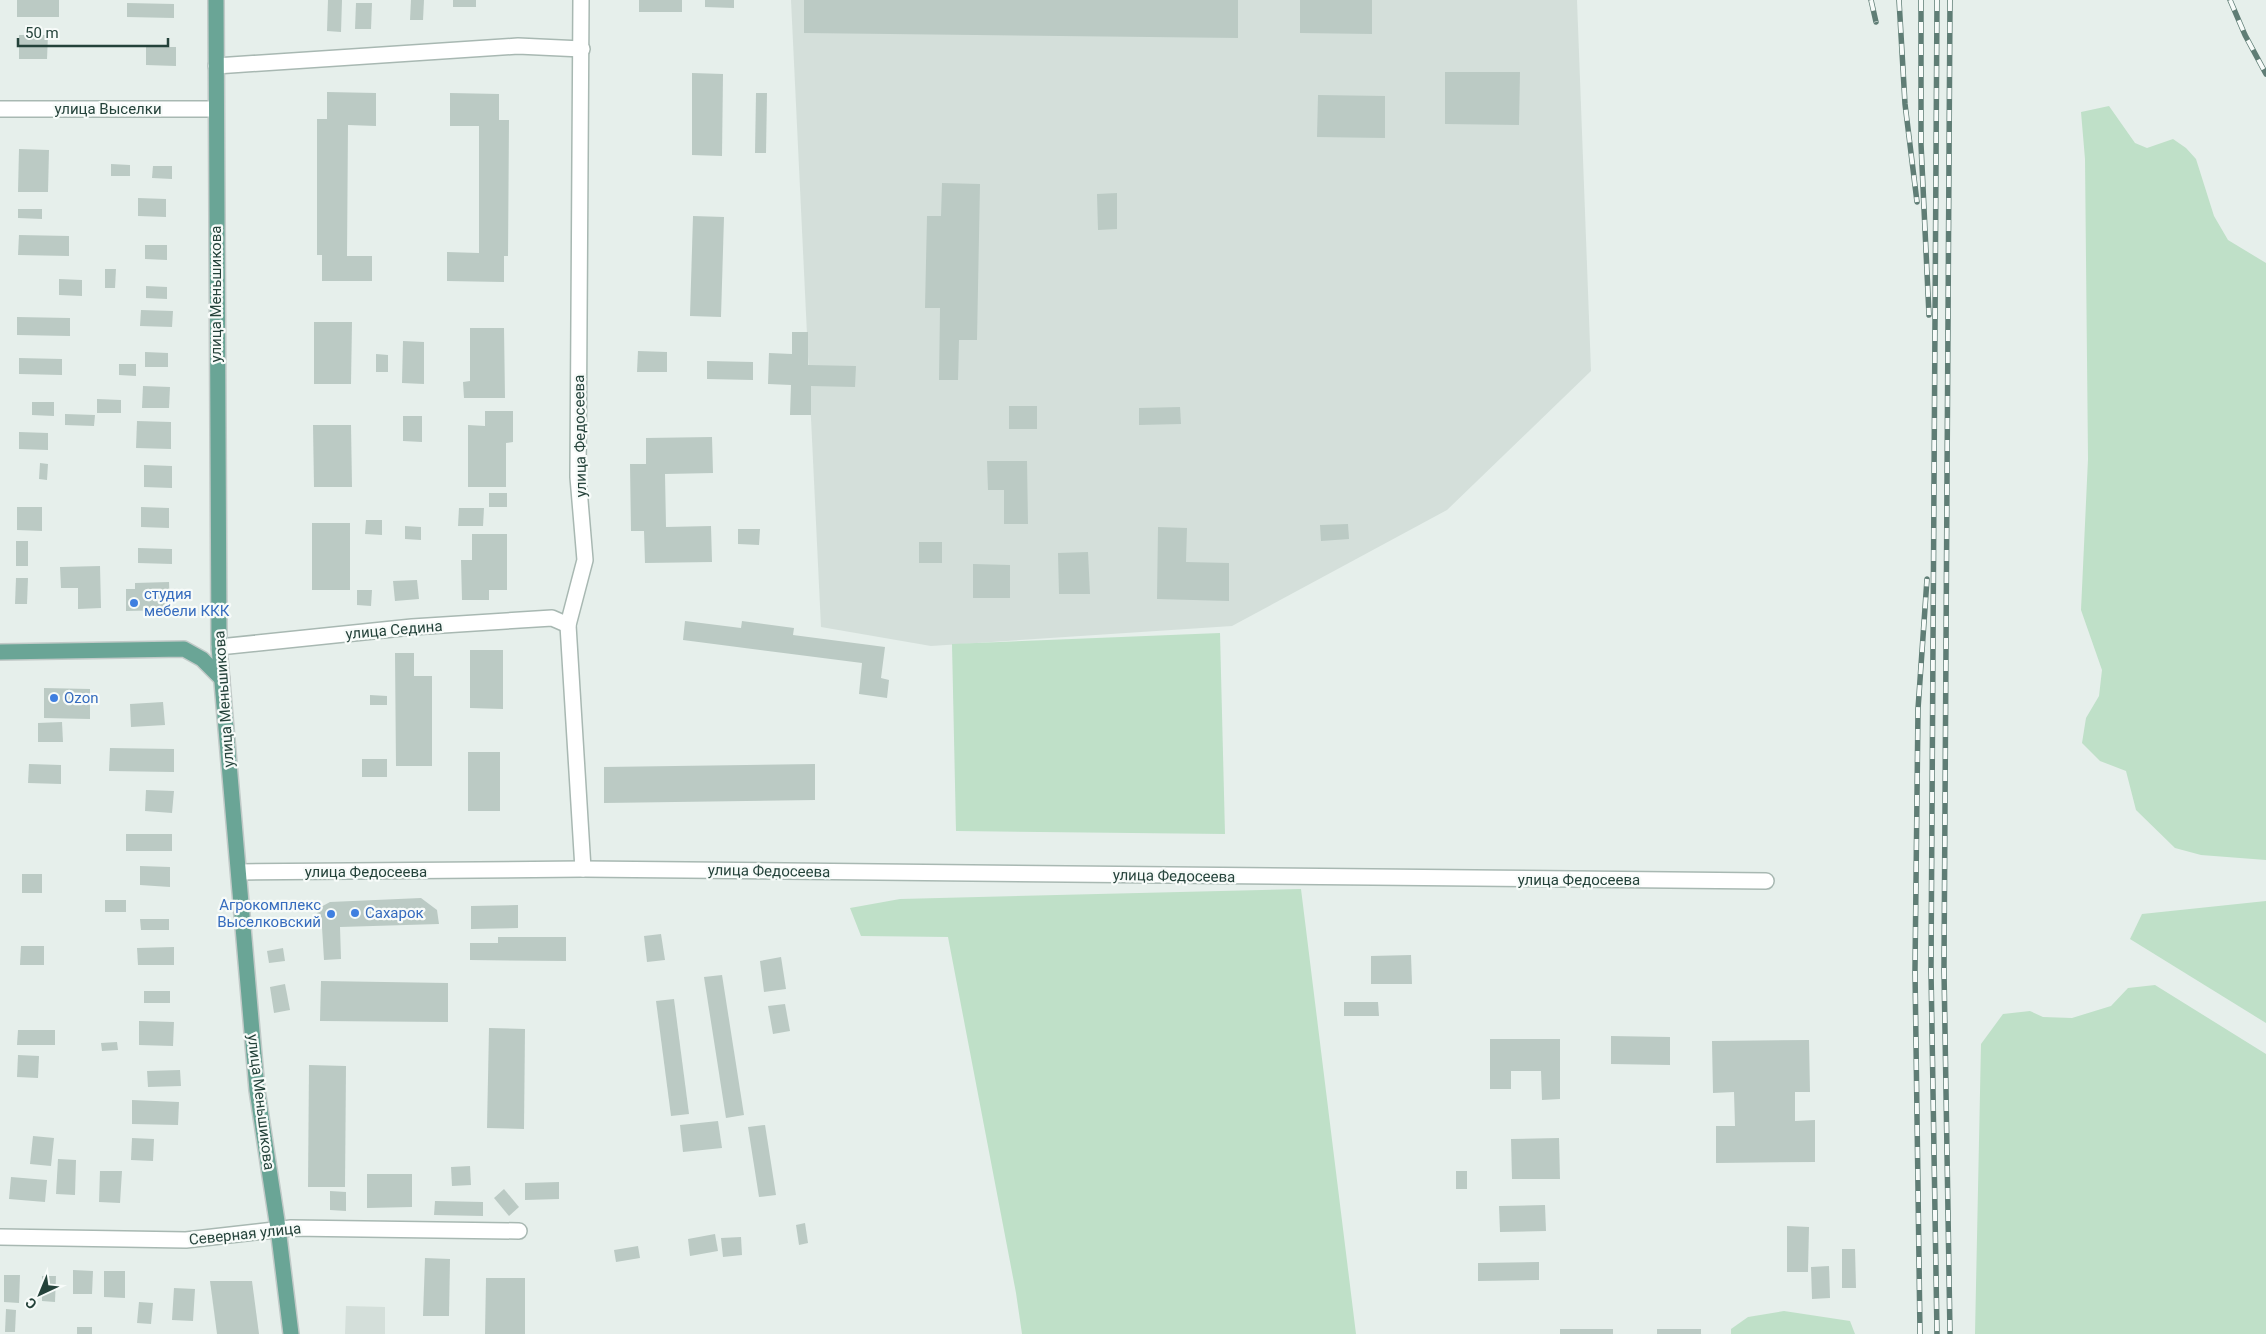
<svg xmlns="http://www.w3.org/2000/svg" width="2266" height="1334" viewBox="0 0 2266 1334" font-family="Roboto,sans-serif">
  <rect width="100%" height="100%" fill="#e6efeb"/>
  <g fill="#d4dfda">
    <path d="M791 0H1577L1591 371 1447 510 1232 626 931 646 821 627Z"/>
    <path d="M346 1306 385 1307V1334H345Z"/>
  </g>
  <g fill="#bfe0c8">
    <path d="M2109 106 2135 143 2147 148 2173 139 2186 148 2196 159 2214 216 2228 240 2266 263V860L2201 855 2175 848 2136 810 2126 771 2100 761 2082 743 2086 718 2099 696 2102 670 2081 610 2088 459 2085 159 2081 112Z"/>
    <path d="M1220 633 1225 834 956 831 952 644Z"/>
    <path d="M1301 889 1356 1334H1022L1016 1293 948 937 861 936 850 908 900 899Z"/>
    <path d="M2266 901V1023L2130 939 2142 914Z"/>
    <path d="M2155 985 2266 1054V1334H1975L1981 1044 2003 1014 2030 1011 2043 1017 2072 1018 2111 1006 2128 988Z"/>
    <path d="M1784 1311 1850 1321 1855 1334H1731V1329L1748 1317Z"/>
  </g>
  <g fill="#bbcac4">
    <rect x="17" y="0" width="42" height="17"/>
    <path d="M328 0H342L341 32 327 31Z"/>
    <path d="M411 0H424L423 20H410Z"/>
    <rect x="453" y="0" width="23" height="7"/>
    <rect x="639" y="0" width="43" height="12"/>
    <path d="M705 0H734V8L705 7Z"/>
    <path d="M804 0H1238V38L804 33Z"/>
    <path d="M1300 0H1372V34L1300 33Z"/>
    <path d="M127 3 174 4V18L127 17Z"/>
    <path d="M356 3H372L371 29H355Z"/>
    <path d="M19 35H48L47 59H19Z"/>
    <path d="M146 47H176V66L146 65Z"/>
    <path d="M1445 72H1520L1519 125 1445 124Z"/>
    <path d="M692 73 723 74 722 156 692 155Z"/>
    <path d="M327 92 376 93V126L348 125 347 256H372V281H322V255H317V119H327Z"/>
    <path d="M450 93 499 94V120H509L508 256H504V282L447 281V252L479 253V126H450Z"/>
    <path d="M756 93H767L766 153H755Z"/>
    <path d="M1318 95 1385 96V138L1317 137Z"/>
    <path d="M19 149 49 150 48 192H18Z"/>
    <path d="M111 164 130 165V176H111Z"/>
    <path d="M153 166H172V179L152 178Z"/>
    <path d="M942 183 980 184 977 340H959L958 380H939L940 308H925L927 216H941Z"/>
    <path d="M1117 193V229L1098 230 1097 194Z"/>
    <path d="M138 198 166 199V217L138 216Z"/>
    <path d="M18 209H42V219L18 218Z"/>
    <path d="M693 216 724 217 721 317 690 316Z"/>
    <path d="M19 235 69 236V256L18 255Z"/>
    <path d="M145 245H167V260L145 259Z"/>
    <path d="M105 269H116L115 288H105Z"/>
    <path d="M59 279 82 280V296L59 295Z"/>
    <path d="M146 286 167 287V299L146 298Z"/>
    <path d="M141 310 173 311 172 327 140 326Z"/>
    <path d="M17 317 70 318V336L17 335Z"/>
    <path d="M314 322H352L351 384H314Z"/>
    <path d="M470 328H504L505 398H464L463 382 470 381Z"/>
    <path d="M792 332H808V365L856 366 855 387 811 386V415H790L791 385 768 384 769 353 792 354Z"/>
    <path d="M403 341 424 342V384L402 383Z"/>
    <path d="M638 351 667 352V372H637Z"/>
    <path d="M145 352 168 353V367H145Z"/>
    <path d="M376 354 388 355V372H376Z"/>
    <path d="M19 358 62 359V375L19 374Z"/>
    <path d="M707 361 753 362V380L707 379Z"/>
    <path d="M119 364H136V376L119 375Z"/>
    <path d="M143 386 170 387 169 408H142Z"/>
    <path d="M97 399 121 400V413H97Z"/>
    <path d="M32 402H54V416L32 415Z"/>
    <rect x="1009" y="406" width="28" height="23"/>
    <path d="M1180 407 1181 424 1139 425V408Z"/>
    <path d="M485 411H513V442L506 443V487H468V425L485 426Z"/>
    <path d="M65 414 95 415 94 426 65 425Z"/>
    <path d="M403 416H422V442L403 441Z"/>
    <path d="M137 421 171 422V449L136 448Z"/>
    <path d="M313 425H351L352 487H314Z"/>
    <path d="M19 432 48 433V450L19 449Z"/>
    <path d="M712 437 713 473 665 474 666 527 711 526 712 562 645 563 644 531H631L630 464H646V438Z"/>
    <path d="M987 461H1027L1028 524H1004V490H988Z"/>
    <path d="M40 463 48 464 47 480 39 479Z"/>
    <path d="M144 465 172 466V488L144 487Z"/>
    <rect x="489" y="493" width="18" height="14"/>
    <path d="M17 507H42V531L17 530Z"/>
    <path d="M141 507 169 508V528L141 527Z"/>
    <path d="M459 508H484L483 526H458Z"/>
    <path d="M366 520H382V535L365 534Z"/>
    <rect x="312" y="523" width="38" height="67"/>
    <path d="M1348 524 1349 539 1321 541 1320 525Z"/>
    <path d="M405 526 421 527V540L405 539Z"/>
    <path d="M1158 527 1187 528 1186 562 1229 563V601L1157 599Z"/>
    <path d="M738 529H760L759 545 738 544Z"/>
    <path d="M472 534H507V590H489V600H462L461 560H472Z"/>
    <rect x="16" y="541" width="12" height="25"/>
    <rect x="919" y="542" width="23" height="21"/>
    <path d="M138 548 172 549V564L138 563Z"/>
    <path d="M1088 552 1090 594H1059L1058 553Z"/>
    <path d="M973 564 1010 565V598H973Z"/>
    <path d="M100 566 101 608 78 609V588H61L60 567Z"/>
    <path d="M16 578H28L27 604H15Z"/>
    <path d="M417 580 419 599 395 601 393 581Z"/>
    <path d="M169 582 170 610 126 611V589H135V583Z"/>
    <path d="M357 590H372L371 606 357 605Z"/>
    <path d="M685 621 741 628 742 621 794 628 793 635 885 647 881 678 889 680 887 698 859 694 862 663 683 640Z"/>
    <path d="M470 650H503V709L470 708Z"/>
    <path d="M395 653H414V676H432V766H396Z"/>
    <path d="M44 688 90 689V719L44 718Z"/>
    <path d="M370 695 387 696V705H370Z"/>
    <path d="M163 702 165 725 131 727 130 704Z"/>
    <path d="M62 722 63 742H38V723Z"/>
    <path d="M110 748 174 749V772L109 771Z"/>
    <rect x="468" y="752" width="32" height="59"/>
    <rect x="362" y="759" width="25" height="18"/>
    <path d="M29 764 61 765V784L28 783Z"/>
    <path d="M815 764V800L604 803V767Z"/>
    <path d="M146 790 174 791 172 813 145 811Z"/>
    <rect x="126" y="834" width="46" height="17"/>
    <path d="M140 866 170 867V887L140 885Z"/>
    <rect x="22" y="874" width="20" height="19"/>
    <path d="M421 898 437 910 439 924 340 927 341 959 324 960 322 927 313 928 319 908 330 902Z"/>
    <rect x="105" y="900" width="21" height="12"/>
    <path d="M518 905V928L471 929V906Z"/>
    <path d="M140 919H169V930H141Z"/>
    <path d="M661 934 665 960 647 962 644 936Z"/>
    <path d="M498 937H566V961L470 960V943H498Z"/>
    <path d="M21 946H44V965H20Z"/>
    <path d="M174 947V965H138L137 948Z"/>
    <path d="M283 948 285 961 269 963 267 951Z"/>
    <path d="M1411 955 1412 984H1371V956Z"/>
    <path d="M781 957 786 989 764 992 760 961Z"/>
    <path d="M722 975 744 1115 726 1118 704 977Z"/>
    <path d="M321 981 448 983V1022L320 1021Z"/>
    <path d="M285 984 290 1010 274 1013 270 987Z"/>
    <rect x="144" y="991" width="26" height="12"/>
    <path d="M674 999 689 1114 671 1116 656 1001Z"/>
    <path d="M1344 1002H1378L1379 1016H1344Z"/>
    <path d="M785 1004 790 1031 773 1034 768 1006Z"/>
    <path d="M139 1021 174 1022 173 1046 139 1045Z"/>
    <path d="M489 1028 525 1029 524 1129 487 1128Z"/>
    <path d="M18 1030H55V1045H17Z"/>
    <path d="M1611 1036 1670 1037V1065L1611 1064Z"/>
    <path d="M1490 1039H1560V1099L1542 1100 1541 1071H1511V1089H1490Z"/>
    <path d="M1809 1040 1810 1092H1795V1121L1815 1120V1162L1716 1163V1126H1735L1734 1092 1713 1093 1712 1041Z"/>
    <path d="M117 1042 118 1050 102 1051 101 1043Z"/>
    <path d="M18 1055 39 1056 38 1078 17 1077Z"/>
    <path d="M309 1065 346 1066 345 1187H308Z"/>
    <path d="M180 1070 181 1086 148 1087 147 1071Z"/>
    <path d="M132 1100 179 1102 178 1125 132 1124Z"/>
    <path d="M718 1121 722 1148 683 1152 680 1125Z"/>
    <path d="M765 1125 776 1195 759 1197 748 1127Z"/>
    <path d="M33 1136 54 1138 51 1166 30 1164Z"/>
    <path d="M132 1138 154 1139 153 1161 131 1160Z"/>
    <path d="M1559 1138 1560 1179H1512L1511 1139Z"/>
    <path d="M58 1159 76 1160 75 1195 56 1194Z"/>
    <path d="M470 1166 471 1185 452 1186 451 1167Z"/>
    <path d="M100 1171H122L120 1203 99 1202Z"/>
    <rect x="1456" y="1171" width="11" height="18"/>
    <path d="M367 1174H412V1207L367 1208Z"/>
    <path d="M11 1177 47 1180 45 1202 9 1199Z"/>
    <path d="M559 1182V1199L525 1200V1183Z"/>
    <path d="M504 1189 519 1207 509 1216 494 1198Z"/>
    <path d="M330 1191 346 1192V1211L330 1210Z"/>
    <path d="M435 1201 483 1202V1216L434 1215Z"/>
    <path d="M1545 1205 1546 1231 1500 1232 1499 1206Z"/>
    <path d="M805 1223 808 1243 799 1245 796 1225Z"/>
    <path d="M1787 1226 1809 1227 1808 1272H1787Z"/>
    <path d="M715 1234 718 1251 690 1256 688 1239Z"/>
    <path d="M741 1237 742 1255 723 1257 721 1238Z"/>
    <path d="M638 1246 640 1258 616 1262 614 1250Z"/>
    <path d="M1842 1249H1855L1856 1288H1842Z"/>
    <path d="M425 1258 450 1259 449 1316H423Z"/>
    <path d="M1539 1262V1280L1478 1281V1263Z"/>
    <path d="M1829 1266 1830 1298 1812 1299 1811 1267Z"/>
    <path d="M73 1270 93 1271 92 1294H73Z"/>
    <path d="M104 1271H125V1298L104 1297Z"/>
    <path d="M4 1275H20L19 1303 4 1302Z"/>
    <path d="M42 1276H56L55 1302 42 1301Z"/>
    <path d="M486 1278H525V1334H485Z"/>
    <path d="M210 1281H252L259 1334H217Z"/>
    <path d="M174 1288 195 1289 193 1321 172 1320Z"/>
    <path d="M139 1302 153 1303 151 1324 137 1323Z"/>
    <path d="M6 1309 16 1310 15 1332H5Z"/>
    <rect x="77" y="1327" width="15" height="7"/>
    <rect x="1560" y="1329" width="53" height="5"/>
    <rect x="1657" y="1329" width="44" height="5"/>
  </g>
  <g fill="none" stroke-linecap="round" stroke-linejoin="round">
    <defs>
      <g id="minor">
        <path d="M581 0 578 477 585 560 568 625 583 869"/>
        <path d="M216 66 518 46 582 49"/>
        <path d="M0 109H216"/>
        <path d="M219 647 412 627 552 618 568 625"/>
        <path d="M239 872 583 869 1766 881"/>
        <path d="M0 1237 186 1240 291 1228 519 1231"/>
      </g>
      <g id="major">
        <path d="M216 0 219 647 257 1090 278 1228 291 1334"/>
        <path d="M0 652 184 649 202 659 222 679"/>
      </g>
    </defs>
    <use href="#minor" stroke="#a8b8b2" stroke-width="18"/>
    <use href="#major" stroke="#c2cac8" stroke-width="18"/>
    <use href="#minor" stroke="#fff" stroke-width="15"/>
    <use href="#major" stroke="#6aa596" stroke-width="15"/>
    <defs>
      <g id="rail">
        <path d="M1871 0 1876 22"/>
        <path d="M1899 0 1905 104 1917 202"/>
        <path d="M1921 0V144L1929 315"/>
        <path d="M1937 0 1931 970 1937 1334"/>
        <path d="M1950 0 1944 970 1950 1334"/>
        <path d="M2230 0 2245 35 2266 74"/>
        <path d="M1920 1334 1915 970 1918 709 1927 579"/>
      </g>
    </defs>
    <use href="#rail" stroke="#5f7d75" stroke-width="5.5"/>
    <use href="#rail" stroke="#f7fbf9" stroke-width="4" stroke-dasharray="11" stroke-linecap="butt"/>
  </g>
  <g fill="#3f7fe0" stroke="#f7fbf9" stroke-width="2">
    <circle cx="134" cy="603" r="5"/>
    <circle cx="54" cy="698" r="5"/>
    <circle cx="355" cy="913" r="5"/>
    <circle cx="331" cy="914" r="5"/>
  </g>
  <g text-anchor="middle" stroke-width="4.5" stroke-linejoin="round" paint-order="stroke">
    <g font-size="15" fill="#24423a" stroke="#f7fbf9">
      <text x="108" y="114">улица Выселки</text>
      <text transform="translate(216 294) rotate(-90)" y="5">улица Меньшикова</text>
      <text transform="translate(580 436) rotate(-91)" y="5">улица Федосеева</text>
      <text transform="translate(394 630) rotate(-5)" y="5">улица Седина</text>
      <text transform="translate(224 699) rotate(-94)" y="5">улица Меньшикова</text>
      <text transform="translate(769 871) rotate(1)" y="5">улица Федосеева</text>
      <text x="366" y="877">улица Федосеева</text>
      <text transform="translate(1174 876) rotate(1)" y="5">улица Федосеева</text>
      <text x="1579" y="885">улица Федосеева</text>
      <text transform="translate(261 1102) rotate(83)" y="5">улица Меньшикова</text>
      <text transform="translate(245 1234) rotate(-6)" y="5">Северная улица</text>
    </g>
    <g font-size="15" fill="#366cbe" stroke="#f7fbf9" text-anchor="start">
      <text x="144" y="599">студия<tspan x="144" dy="17">мебели ККК</tspan></text>
      <text x="64" y="703">Ozon</text>
      <text x="321" y="910" text-anchor="end">Агрокомплекс<tspan x="321" dy="17">Выселковский</tspan></text>
      <text x="365" y="918">Сахарок</text>
    </g>
  </g>
  <g transform="translate(40 1294) rotate(224)" stroke="#f7fbf9" stroke-width="4" paint-order="stroke">
  <path d="M0-4L9 19L0 12L-9 19Z" fill="#24423a"/>
  <text y="-8" font-size="14" font-weight="bold" text-anchor="middle" fill="#24423a">С</text>
  </g>
  <path d="M18 38v8h150v-8" fill="none" stroke="#24423a" stroke-width="2.5"/>
  <text x="25" y="38" font-size="15" fill="#24423a" stroke="#f7fbf9" stroke-width="4" paint-order="stroke">50 m</text>
</svg>
